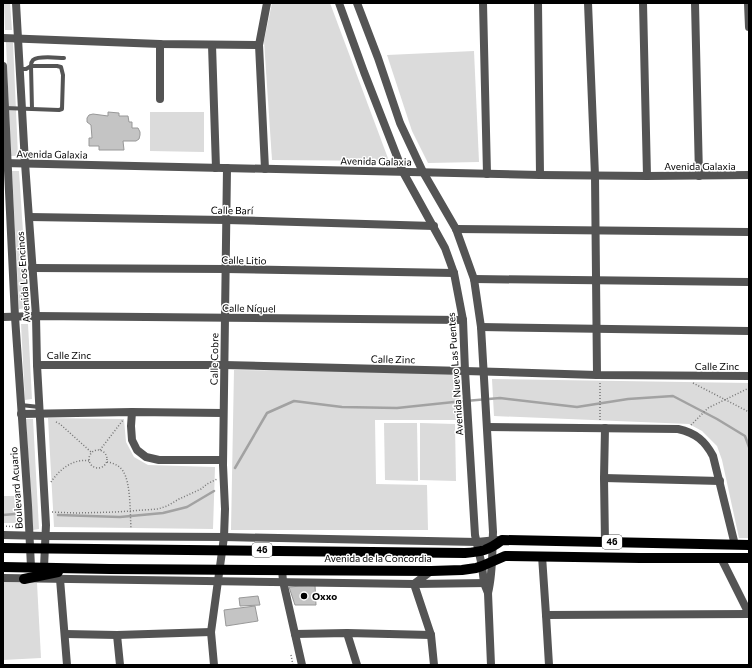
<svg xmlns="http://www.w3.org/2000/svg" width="752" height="668" viewBox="0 0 752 668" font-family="Commissioner,sans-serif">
  <rect width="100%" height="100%" fill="#fff"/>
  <g fill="#dbdbdb">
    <path d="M4 3H10L12 30H5Z"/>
    <path d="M272 3H330L389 161 272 160 264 41Z"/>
    <path d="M6 42 13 43 18 156H11Z"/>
    <path d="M474 51 479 162 428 163 412 131 387 55Z"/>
    <path d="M150 112H204V152L150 151Z"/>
    <path d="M12 171H19L28 308 19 309Z"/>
    <path d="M21 324H28L32 399 25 400Z"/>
    <path d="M234 370 459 372V420H375L376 484 427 485 428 530H231Z"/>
    <path d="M492 379 749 383V538H739L722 460 717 446 702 431 689 424 494 416Z"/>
    <path d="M48 418 124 419 126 442 134 457 148 465 215 467 213 529 54 527Z"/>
    <path d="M26 419H33L39 529 33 530Z"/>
    <path d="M384 423H417L418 481 385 480Z"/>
    <path d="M420 423 455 424 456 481 420 480Z"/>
    <path d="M3 496H15L16 523H3Z"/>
    <path d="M3 582 37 583 41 658 3 660Z"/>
  </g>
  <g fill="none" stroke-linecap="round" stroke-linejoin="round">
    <g stroke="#a2a2a2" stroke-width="2.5">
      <path d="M235 468 267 413 294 401 342 407 397 408 454 402 500 398 577 407 628 399 673 396 717 419 745 436 749 447"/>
      <path d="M3 515 15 514"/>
      <path d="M58 515 120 517 163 513 187 507 214 491"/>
    </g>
  </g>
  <g fill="#c4c4c4" stroke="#989898">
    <path d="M108 112 119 113V116H128L129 122H132V128H138L140 132V135L139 139 136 141H123L124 150H99V146H89V138H92L91 125 87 122V118L89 115 93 114 108 116Z"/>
    <path d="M315 585 316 605H295L289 587Z"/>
    <path d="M258 596 260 605 240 606 239 598Z"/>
    <path d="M255 606 258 621 226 626 224 610Z"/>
  </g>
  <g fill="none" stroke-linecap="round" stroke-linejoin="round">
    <g stroke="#767676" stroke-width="1.5" stroke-dasharray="1 2" stroke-linecap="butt">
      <path d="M693 383 749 412"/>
      <path d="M600 420V382"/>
      <path d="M56 422 60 424 91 452"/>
      <path d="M691 425 708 408 749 388"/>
      <circle cx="98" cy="459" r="9"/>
      <path d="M100 450 123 420"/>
      <path d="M107 462C113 463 119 465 123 471 131 483 130 514 131 529"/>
      <path d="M51 482C59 470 73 458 89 461"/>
      <path d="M52 512 76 513 116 512 158 509 167 506 179 499 201 489 207 484 217 479"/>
      <path d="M3 526 20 527 17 471"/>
      <path d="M291 655 293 665"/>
    </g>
    <g stroke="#545454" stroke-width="4">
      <path d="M5 108 59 110 62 109 63 75 61 67 57 66H31L26 69H20"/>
      <path d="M32 109 31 66C31 63 31 62 33 60 39 55 57 58 64 58"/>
      <path d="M21 405 39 407"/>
    </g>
    <g stroke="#545454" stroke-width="8">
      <path d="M483 3 487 174"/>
      <path d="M538 3 540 175"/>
      <path d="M588 3 595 176 597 375"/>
      <path d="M643 3 647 176"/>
      <path d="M695 3 699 176"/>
      <path d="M748 3 749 27"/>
      <path d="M3 38 160 44 259 45"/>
      <path d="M160 44V99"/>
      <path d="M212 45 216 168"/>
      <path d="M3 163 540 175 647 176 749 175"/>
      <path d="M265 169 259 45 267 3"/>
      <path d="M29 217 226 220 434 226"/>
      <path d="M456 229 749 232"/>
      <path d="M32 268 225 269 454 273"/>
      <path d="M474 279 749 282"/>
      <path d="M3 317 36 316 463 320"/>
      <path d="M481 327 749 331"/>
      <path d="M37 365H224L465 371 597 375 749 376"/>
      <path d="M132 412 131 426 132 440 137 450 146 457 159 460H223"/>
      <path d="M21 414 132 412 223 413"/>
      <path d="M487 427 678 429C696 433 705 441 713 456L735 545"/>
      <path d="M604 478 720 481"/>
      <path d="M605 542 604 478 605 428"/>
      <path d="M542 556 546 615 549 665"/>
      <path d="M721 558 749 614"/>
      <path d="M282 570 283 581 302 665"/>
      <path d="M431 571 414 584 431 635 434 665"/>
      <path d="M60 579 67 665"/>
      <path d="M546 615 749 614"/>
      <path d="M347 633 357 665"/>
      <path d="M65 634 117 635 211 632"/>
      <path d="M295 634 347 633 431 635"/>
      <path d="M117 635 120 665"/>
      <path d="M214 665 211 632 224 537 225 509 223 465 227 168"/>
    </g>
    <g stroke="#545454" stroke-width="8">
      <path d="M16 3 25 163 36 316 37 365 46 525 44 567"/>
      <path d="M339 3 364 72 403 172 445 248 454 273 463 320 465 371 475 535 482 566 484 583 488 593"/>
      <path d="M357 3 378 58 400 123 423 172 456 229 474 279 481 327 493 532C492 553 493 573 488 593L491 665"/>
      <path d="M3 66 15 317 28 505 31 567"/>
      <path d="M3 535 45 536 224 537 477 542 497 540"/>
      <path d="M3 578 414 584 488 583"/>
    </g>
    <g stroke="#000" stroke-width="10">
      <path d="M3 548 465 553C481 552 489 550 502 540L749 545"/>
      <path d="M3 567 110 569 431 571 462 570 476 568 482 566 505 556 640 558H749"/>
      <path d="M24 579 58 572"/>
    </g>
  </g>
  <circle fill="#000" stroke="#fff" stroke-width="1.5" cx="304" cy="596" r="4"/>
  <g text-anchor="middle" stroke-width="3" stroke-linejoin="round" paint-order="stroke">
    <g fill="#fff" stroke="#4c4c4c" stroke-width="1">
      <rect x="602" y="535" width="20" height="14" rx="3"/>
      <rect x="252" y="543" width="20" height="14" rx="3"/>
    </g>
    <g font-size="9" font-weight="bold" fill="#000">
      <text x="612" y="545">46</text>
      <text x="262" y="553">46</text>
    </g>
    <g font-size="10" fill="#000" stroke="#fff">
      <text transform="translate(52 154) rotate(1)" y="4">Avenida Galaxia</text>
      <text transform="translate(376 161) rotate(1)" y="4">Avenida Galaxia</text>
      <text x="700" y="170">Avenida Galaxia</text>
      <text transform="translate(232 210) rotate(1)" y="4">Calle Barí</text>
      <text transform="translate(244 260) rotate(1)" y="4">Calle Litio</text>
      <text transform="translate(23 277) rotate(-94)" y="4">Avenida Los Encinos</text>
      <text transform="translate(249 308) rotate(1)" y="4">Calle Níquel</text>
      <text x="69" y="359">Calle Zinc</text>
      <text transform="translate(214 359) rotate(-89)" y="4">Calle Cobre</text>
      <text transform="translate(393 359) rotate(1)" y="4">Calle Zinc</text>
      <text x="717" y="370">Calle Zinc</text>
      <text transform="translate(455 374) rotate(-94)" y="4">Avenida Nuevo Las Puentes</text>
      <text transform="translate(16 488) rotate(-94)" y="4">Boulevard Acuario</text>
      <text x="378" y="562">Avenida de la Concordia</text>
    </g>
    <g font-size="10" font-weight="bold" fill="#000" stroke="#fff" text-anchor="start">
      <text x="312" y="600">Oxxo</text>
    </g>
  </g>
  <rect width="752" height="668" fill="none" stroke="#000000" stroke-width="8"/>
</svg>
